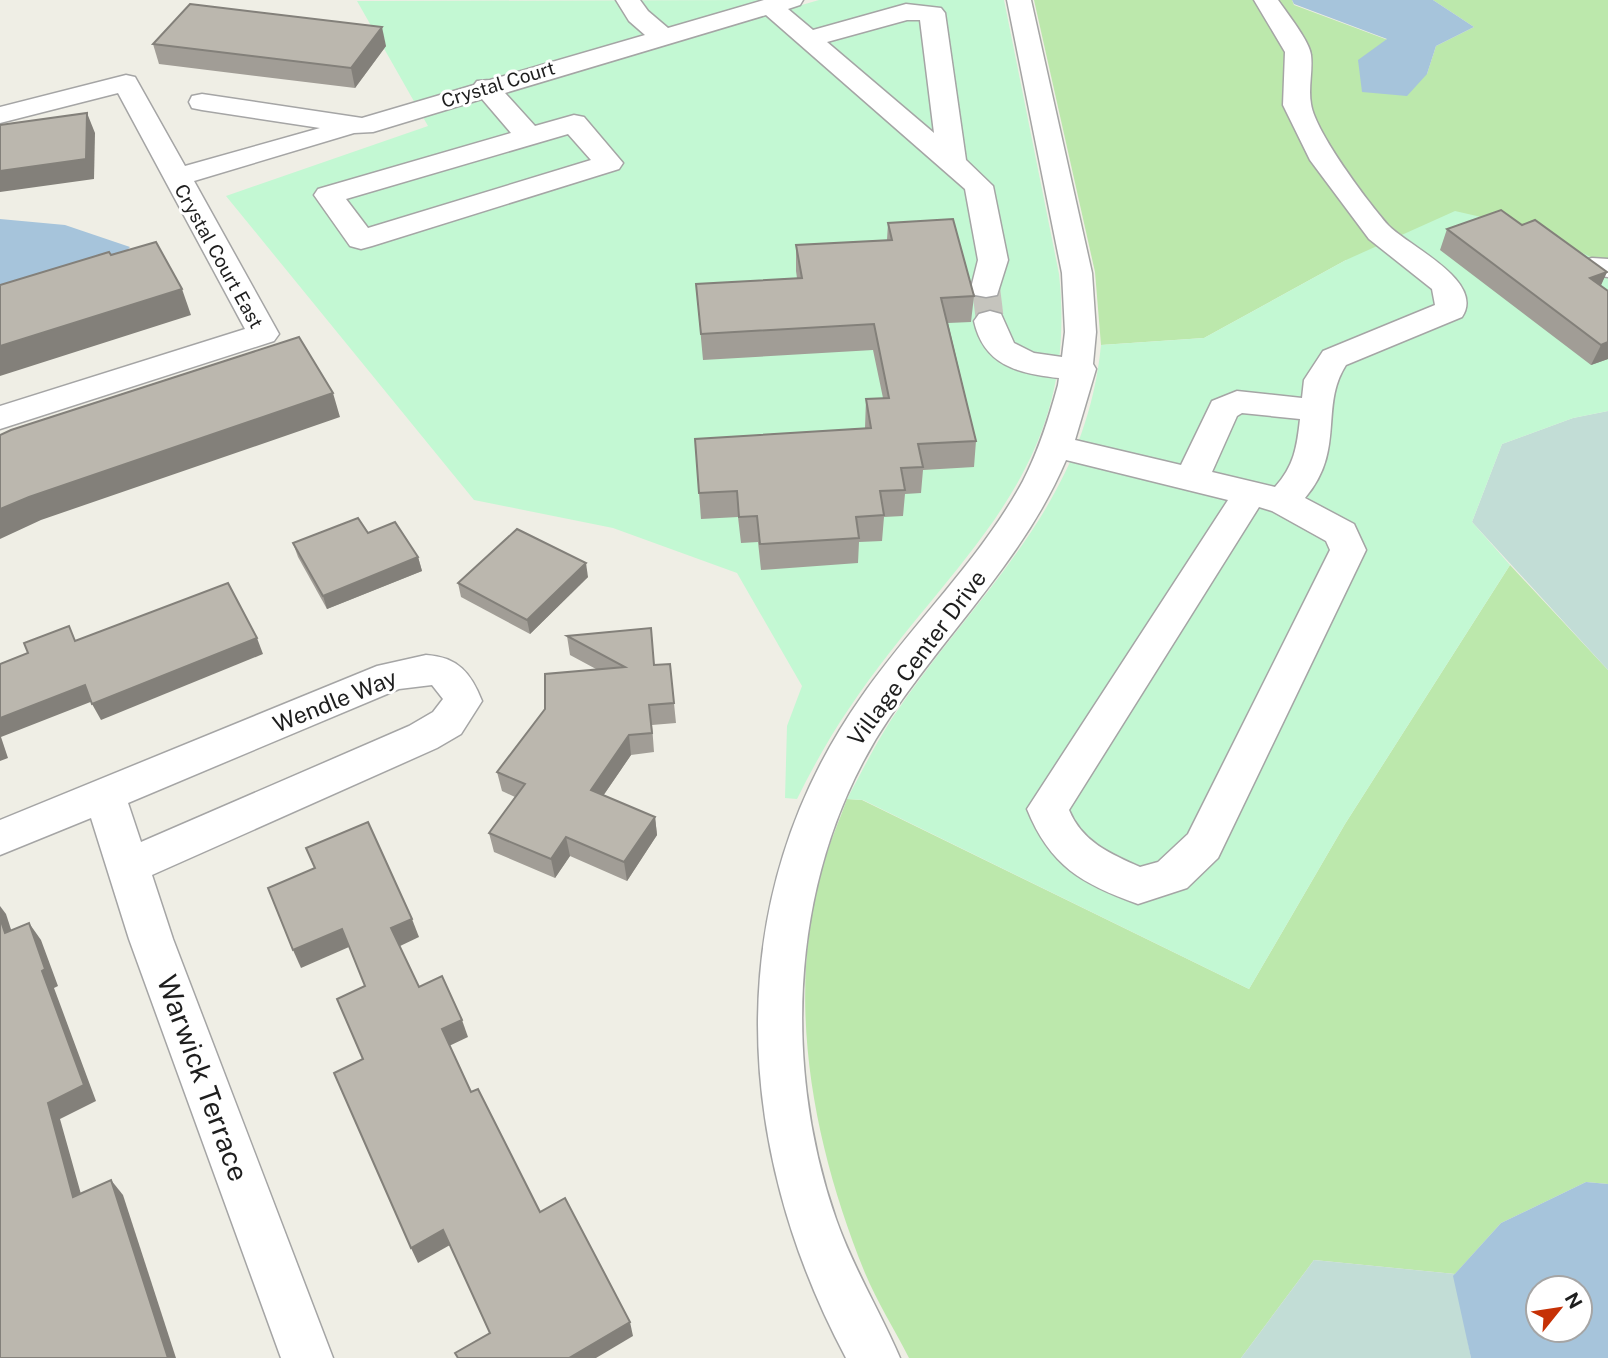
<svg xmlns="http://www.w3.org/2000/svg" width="1608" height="1358" viewBox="0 0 1608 1358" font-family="'Public Sans',sans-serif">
  <rect width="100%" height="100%" fill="#efeee5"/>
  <g fill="#bce8ac">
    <path d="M1034 0H1292L1294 5 1388 40 1427 74 1436 46 1474 27 1433 0H1608V266L1346 260 1204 338 1101 345 1095 272Z"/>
    <path d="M1510 565 1608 670V1184L1586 1182 1501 1223 1455 1274 1314 1260 1241 1358H909C895 1330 877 1302 865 1273 813 1145 783 995 825 859 831 839 840 819 847 799L862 800 1249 989 1345 824Z"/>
  </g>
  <g fill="#c2ddd6">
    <path d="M1608 411V670L1472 522 1502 444 1573 418Z"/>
    <path d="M1314 1260 1455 1274 1471 1358H1241Z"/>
  </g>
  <g fill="#c3f8d3">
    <path d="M764 0 436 96 448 108 819 0H1004L1059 274C1081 477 951 557 850 707 830 736 813 767 797 799L785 798 787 726 802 686 737 573 613 528 474 500 226 196 428 126 357 1Z"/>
    <path d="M1455 211 1538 230 1608 266V411L1573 418 1502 444 1472 522 1510 565 1345 824 1249 989 863 800 847 799C861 773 875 745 891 720 975 593 1085 508 1101 345L1204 338 1346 260Z"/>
  </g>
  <g fill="#a6c4db" fill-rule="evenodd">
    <path d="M1292 0H1433L1474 27 1436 46 1427 74 1407 96 1362 92 1358 60 1387 39 1294 4Z"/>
    <path d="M0 219 65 225 130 247 119 259 0 296Z"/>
    <path d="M1586 1182 1608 1184V1358H1471L1453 1276 1501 1223ZM1538 1288H1580V1330H1538Z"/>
  </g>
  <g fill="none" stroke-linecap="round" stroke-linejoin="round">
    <path stroke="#c5c4bd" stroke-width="28" stroke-dasharray="28 14" stroke-linecap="butt" d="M986 288 990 321"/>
    <defs>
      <g id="minor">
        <path d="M616 0H640L648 11 668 28 764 0H803L800 5 788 9 813 30 906 4 941 8 945 13 966 160 993 186 1008 260 997 295 986 297 975 295 971 288 978 260 965 189 766 15 505 93 535 126 574 115 584 117 623 163 619 169 372 246 361 249 350 246 314 195 318 189 511 133 482 99 373 132 354 133 194 181 279 334 274 341 0 429V406L245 329 118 93 0 123V107L126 75 135 77 185 166 320 128 202 110 192 108 189 102 192 96 202 94 362 118 474 85 477 81 490 80 645 35 629 21ZM907 20H920L934 133 827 42ZM568 134 591 160 368 228 346 199Z"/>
        <path d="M1007 0H1031L1092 273 1096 332 1093 364 1096 369 1075 440 1181 465 1212 401 1237 391 1302 398 1304 380 1323 351 1435 305 1432 289 1369 239 1310 160 1283 105 1285 52 1254 0H1278C1287 13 1310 42 1311 55 1313 71 1308 88 1311 104 1315 132 1368 202 1388 225 1408 246 1486 281 1462 317L1346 365C1319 407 1346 450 1305 498L1354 524 1366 550 1218 858 1187 888 1138 904C1082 884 1050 866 1027 809L1228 500 1066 460C1025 557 948 631 890 717 792 861 779 1056 836 1219 853 1268 880 1311 900 1358H846C733 1146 719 898 862 696 913 623 980 560 1023 481 1039 450 1049 418 1058 385L1059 378C1018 373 984 366 974 321L979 314 990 311 1001 314 1014 343 1034 353 1062 357 1065 332 1062 273ZM1242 413 1300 419C1297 447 1294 466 1275 487L1212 472 1237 416ZM1259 507 1272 511 1326 541 1330 550 1188 834 1158 862 1140 867C1111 854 1082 842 1069 810Z"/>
        <path d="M1592 258 1608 259V277L1581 273 1577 267 1581 261Z"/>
        <path d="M426 655C458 657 471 673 482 701L461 734 437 748 152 875 173 939 333 1358H281L129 939 91 818 0 855V820L377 666ZM432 685 443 699 433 712 409 726 141 842 128 803 399 689Z"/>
      </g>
    </defs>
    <use href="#minor" stroke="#a5a5a5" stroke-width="3"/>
    <use href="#minor" fill="#fff" fill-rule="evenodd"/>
  </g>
  <g fill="#a19d96">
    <path d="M153 44 386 46 355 88 159 64Z"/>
    <path d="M888 223 974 296 971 322 948 323 976 441 974 467 923 470 921 493 905 494 903 516 884 517 882 541 859 542 858 563 761 570 758 542 741 543 738 517 701 519 695 439 865 428 866 399 883 398 873 350 703 360 696 284 797 278 796 271V245L887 240Z"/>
    <path d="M1522 225 1607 272 1600 286 1608 291V359L1591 365 1440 250 1447 229Z"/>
    <path d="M368 533 418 557 422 571 327 609 298 557 293 543Z"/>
    <path d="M588 577 530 634 461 597 458 583Z"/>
    <path d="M567 636 655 665 670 664 676 723 652 725 654 752 631 755 603 796 655 817 657 835 627 881 570 856 555 878 494 852 489 833 515 797 502 791 497 772 596 669 570 655Z"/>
  </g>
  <g fill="#83807a">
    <path d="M382 27 386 46 355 88 351 68Z"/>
    <path d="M87 113 95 133 94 179 0 192V171Z"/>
    <path d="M1607 272 1598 292 1590 278Z"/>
    <path d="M182 289 191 315 0 376V346Z"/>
    <path d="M1608 342V359L1591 365 1601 345Z"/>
    <path d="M333 393 340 417 41 520 0 539V509L29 497Z"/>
    <path d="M418 557 422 571 327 609 323 596Z"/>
    <path d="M586 563 588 577 530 634 527 620Z"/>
    <path d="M257 638 263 654 101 720 92 704Z"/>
    <path d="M85 685 93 701 1 737 8 758 0 761V718Z"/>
    <path d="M629 735 631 755 594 809 591 790Z"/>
    <path d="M655 817 657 835 627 881 624 862Z"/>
    <path d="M566 837 570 856 555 878 551 859Z"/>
    <path d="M0 906 6 914 18 951 5 933 0 918Z"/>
    <path d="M412 919 419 937 398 947 391 928Z"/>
    <path d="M29 923 41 940 58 986 54 988 96 1101 60 1119 86 1212 73 1197 48 1103 42 971Z"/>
    <path d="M342 929 349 947 301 968 293 950Z"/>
    <path d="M462 1020 468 1037 449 1046 442 1029Z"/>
    <path d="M111 1180 123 1195 176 1358H168Z"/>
    <path d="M443 1230 450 1245 418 1263 411 1248Z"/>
    <path d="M630 1322 633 1336 596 1358H569Z"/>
  </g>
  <g fill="#bbb7ae" stroke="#83807a" stroke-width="2">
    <path d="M190 4 382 27 351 68 153 44Z"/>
    <path d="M87 113 86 159 0 171V125Z"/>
    <path d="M1501 210 1522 225 1535 220 1607 272 1590 278 1608 291V342L1601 345 1447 229Z"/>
    <path d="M953 219 974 296 941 298 976 441 918 444 923 467 901 468 905 490 880 491 884 515 856 517 859 538 760 544 757 516 739 517 737 491 699 493 695 439 871 428 866 399 889 398 874 324 701 334 696 284 802 278 796 245 892 240 888 223Z"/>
    <path d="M156 242 182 289 0 346V285L109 252 111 255Z"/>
    <path d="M299 337 333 393 29 497 0 509V435L11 430Z"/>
    <path d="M358 518 368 533 395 522 418 557 323 596 293 543Z"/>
    <path d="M517 529 586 563 527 620 458 583Z"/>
    <path d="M228 583 257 638 92 704 85 685 0 718V664L28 653 24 643 69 626 75 641Z"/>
    <path d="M651 628 654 665 670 664 674 703 649 705 652 733 629 735 591 790 655 817 624 862 566 837 551 859 489 833 525 784 497 772 545 709V674L625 667 567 636Z"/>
    <path d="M368 822 412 919 391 928 419 987 442 976 462 1020 442 1029 471 1092 478 1089 540 1212 565 1198 630 1322 569 1358H458L455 1353 490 1333 443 1230 411 1248 334 1073 363 1059 337 999 365 986 342 929 293 950 268 888 315 868 306 848Z"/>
    <path d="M0 918 5 933 29 923 45 969 42 971 84 1085 48 1103 73 1197 111 1180 168 1358H0Z"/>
  </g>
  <g text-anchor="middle" stroke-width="6" stroke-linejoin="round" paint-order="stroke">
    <g font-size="19" fill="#1e1e1e" stroke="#fff">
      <text transform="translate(498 84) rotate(-17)" y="7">Crystal Court</text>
      <text transform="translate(219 256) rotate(61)" y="7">Crystal Court East</text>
    </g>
    <g font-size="23" fill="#1e1e1e" stroke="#fff">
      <text transform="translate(917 658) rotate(-53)" y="8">Village Center Drive</text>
      <text transform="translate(335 701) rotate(-22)" y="8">Wendle Way</text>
    </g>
    <g font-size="28" fill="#1e1e1e" stroke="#fff">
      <text transform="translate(203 1078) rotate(70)" y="10">Warwick Terrace</text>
    </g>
  </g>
  <g transform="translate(1559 1309) rotate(60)"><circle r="33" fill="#ffffff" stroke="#a5a5a5" stroke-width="2"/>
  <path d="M0-5L12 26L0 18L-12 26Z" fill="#c63106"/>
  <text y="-10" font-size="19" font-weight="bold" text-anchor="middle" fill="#1e1e1e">N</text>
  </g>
</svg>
